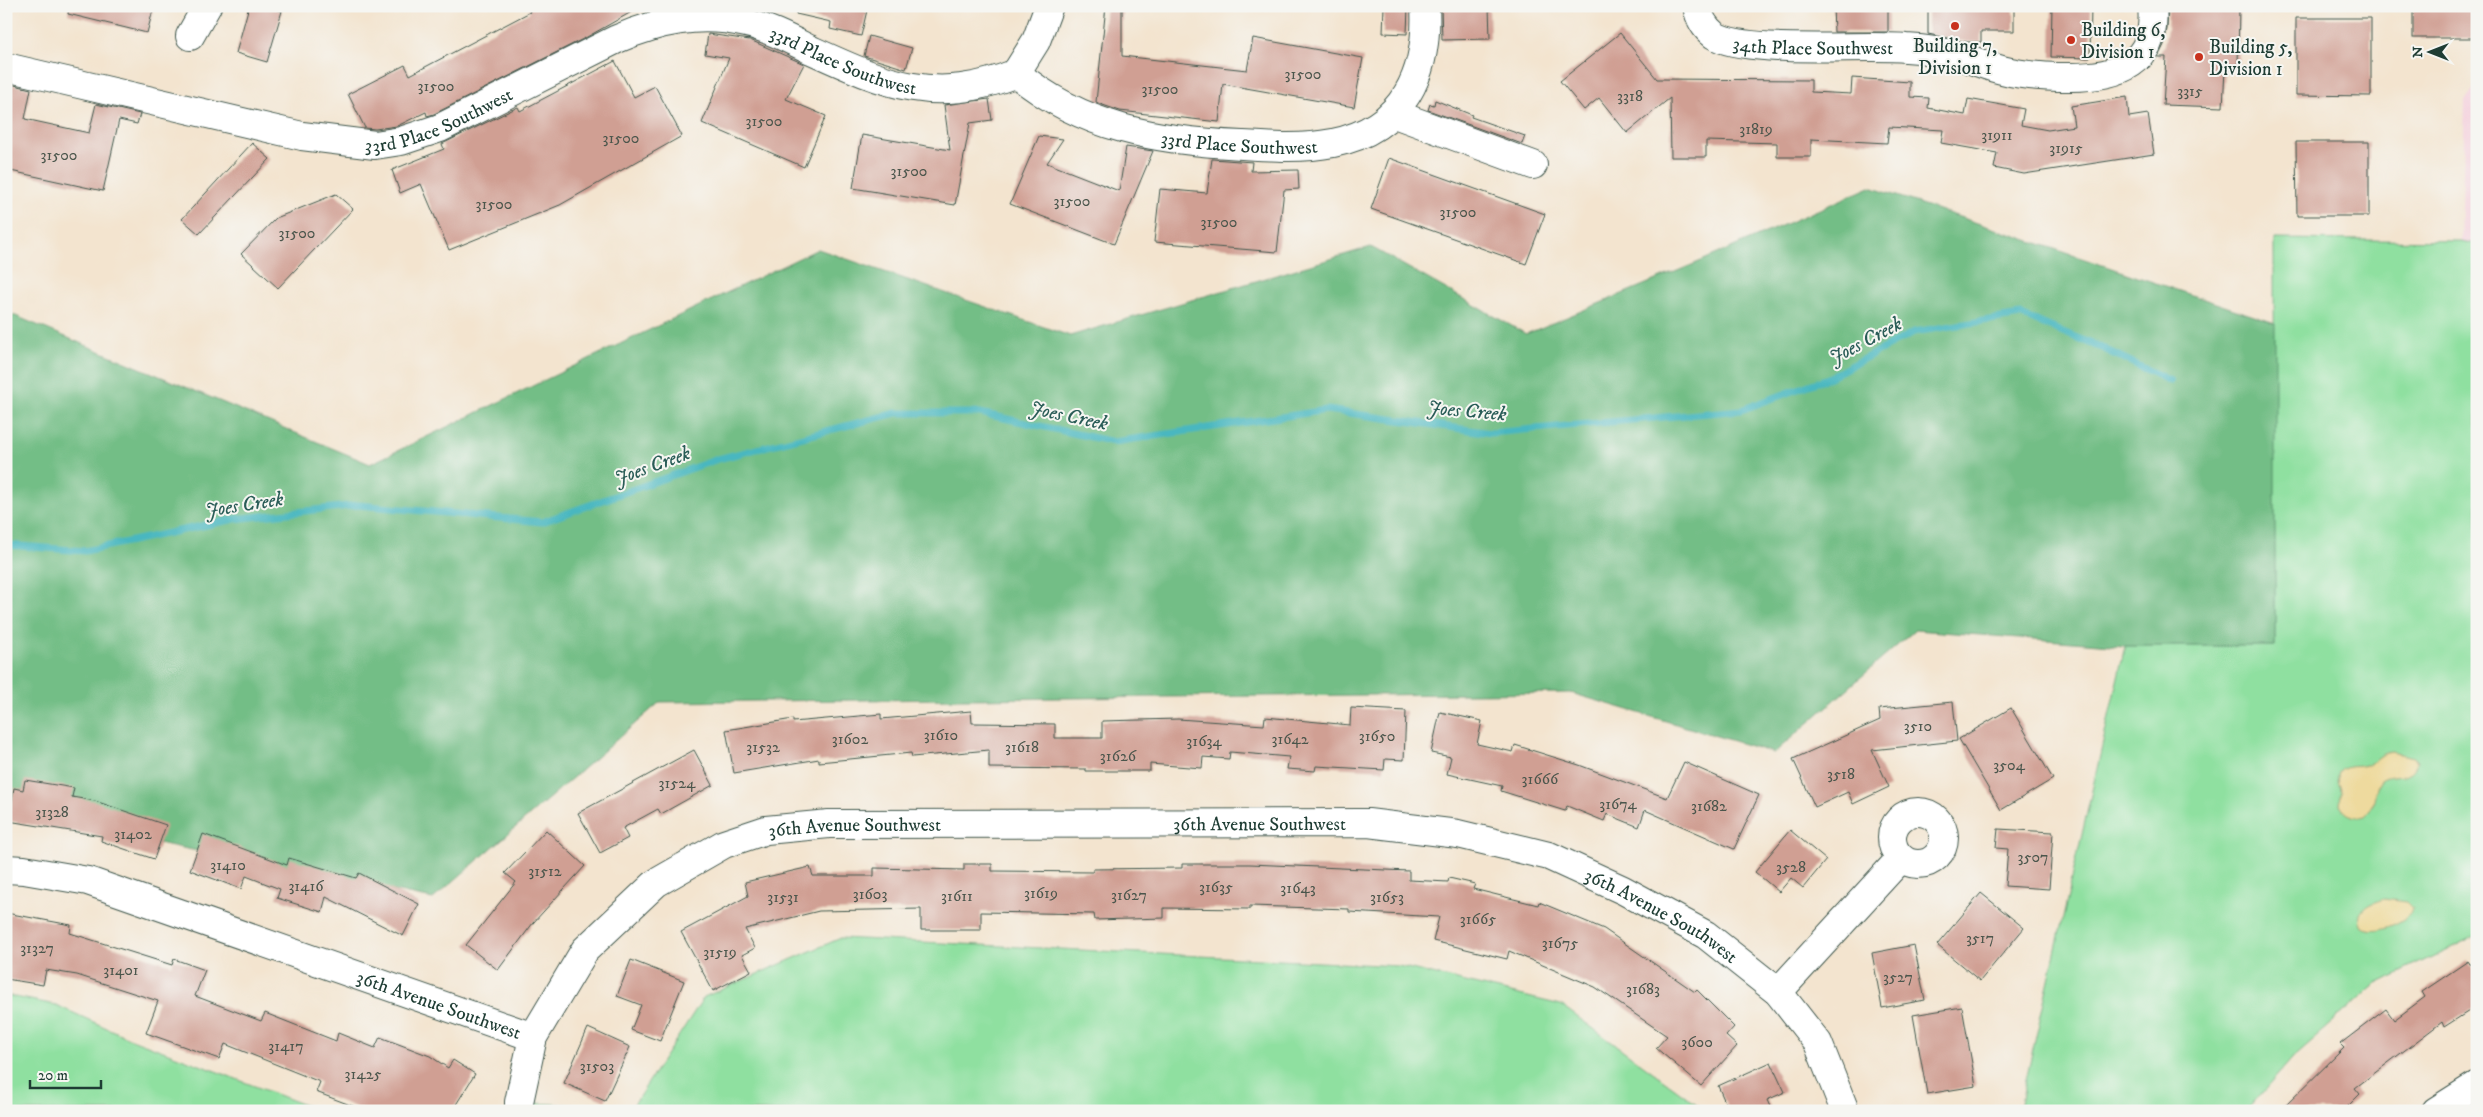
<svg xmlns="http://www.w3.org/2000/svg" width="2483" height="1117" viewBox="0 0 2483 1117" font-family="'IM FELL DW Pica',serif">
  <rect width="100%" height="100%" fill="#f6f6f2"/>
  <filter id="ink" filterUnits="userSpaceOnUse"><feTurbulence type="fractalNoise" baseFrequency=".02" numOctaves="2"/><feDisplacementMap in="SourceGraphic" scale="10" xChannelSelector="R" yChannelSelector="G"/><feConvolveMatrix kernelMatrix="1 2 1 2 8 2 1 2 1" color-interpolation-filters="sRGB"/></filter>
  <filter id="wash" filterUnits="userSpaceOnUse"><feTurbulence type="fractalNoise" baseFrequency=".0096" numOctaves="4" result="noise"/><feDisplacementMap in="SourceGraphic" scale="20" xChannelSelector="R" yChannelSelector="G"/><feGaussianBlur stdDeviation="1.12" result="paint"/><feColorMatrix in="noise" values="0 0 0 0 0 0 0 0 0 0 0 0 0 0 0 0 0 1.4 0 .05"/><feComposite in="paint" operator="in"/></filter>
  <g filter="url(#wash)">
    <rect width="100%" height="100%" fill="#f3e4cf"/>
    <path fill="#f4cfdc" d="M2477 84V244L2461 241 2465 101Z"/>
    <g fill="#8fe0a0" stroke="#578e6a">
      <path d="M2274 239 2461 241 2477 244V935L2376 984 2297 1053 2246 1111H2019L2125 646H2275Z"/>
      <path d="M841 938 1399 966 1561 1005 1706 1111H519V1102L631 1109 704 997Z"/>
      <path d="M10 996 56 1005 129 1038 320 1111H6V998Z"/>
    </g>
    <path fill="#73be86" stroke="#497e5d" d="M1870 187 2275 323V646H2125L1915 630 1774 753 1571 693 660 702 433 899 6 812V312L370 464 818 249 1070 336 1371 247 1526 334 1699 262Z"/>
    <g fill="#eeda9e" stroke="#868c69">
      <path d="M2391 752 2414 757 2417 762C2412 782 2394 771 2381 780 2372 791 2378 805 2365 816 2355 819 2345 815 2340 805L2341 792 2337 782 2339 772C2348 764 2355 768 2366 765 2376 762 2378 754 2391 752Z"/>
      <path d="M2384 899 2407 902 2413 908 2412 912C2402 923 2376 935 2362 927 2353 910 2370 903 2384 899Z"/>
    </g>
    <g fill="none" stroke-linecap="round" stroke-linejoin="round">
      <path stroke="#48b7c0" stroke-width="7" d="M6 545 85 551 235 519 358 505 542 522 718 459 896 413H980L1114 442 1327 410 1491 433 1741 410 1828 378 1914 332 2021 315 2104 349 2170 381"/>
    </g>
    <g id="blocks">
      <g fill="#d09f93">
        <path d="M69 6H154L147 33 68 14Z"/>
        <path d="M249 6H267L282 11 267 62 236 53Z"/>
        <path d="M527 6H642L587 37 434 114 427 116 426 112 397 126 375 129 365 128 348 94 405 65 410 75 530 12Z"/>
        <path d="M797 6H868L861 36 830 29 831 22 796 14Z"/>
        <path d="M1106 6H1122V56L1247 70 1253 38 1363 58 1354 107 1223 84 1219 122 1120 111 1100 104 1096 102Z"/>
        <path d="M1384 6H1408L1407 34 1383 33Z"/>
        <path d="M1441 6H1489L1490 39 1442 40Z"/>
        <path d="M1833 6H1888V32H1834Z"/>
        <path d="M1928 6H2014V31H1981V42H1967L1928 34Z"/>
        <path d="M2052 6H2091L2090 58 2051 57Z"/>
        <path d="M2168 6H2239L2238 69H2225L2223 107 2163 105 2166 57H2158L2164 45 2167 29Z"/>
        <rect x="2413" y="6" width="64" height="32"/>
        <path d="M2296 18H2371V96L2296 95Z"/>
        <path d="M1620 33 1657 79 1811 80V92L1851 94 1852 78 1910 82V97L1929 98 1928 108 1965 115 1968 99 2024 109 2021 125 2048 130 2074 126 2071 106 2127 97 2129 117 2148 114 2154 154 2024 174 1994 168 1997 153 1941 143 1943 130 1889 127 1887 143 1811 139V157H1777V143L1706 141V157H1671L1670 98 1627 133 1599 98 1584 110 1560 81Z"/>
        <path d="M708 34 750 40 804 64 786 99 826 116 804 167 702 123 729 58 705 54Z"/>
        <path d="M869 36 912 48 906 69 864 56Z"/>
        <path d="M615 61 634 97 655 86 682 136 560 205 449 250 421 184 400 193 392 170 444 149 442 144 518 107 520 111Z"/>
        <path d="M6 83 31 89 25 119 89 133 96 104 140 114 137 124 119 120 103 191 6 170Z"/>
        <path d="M989 99 992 120 970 123 955 205 853 188 862 135 950 150 944 105Z"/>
        <path d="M1435 100 1472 115 1471 117 1525 136 1522 144 1428 110 1430 104 1434 105Z"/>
        <path d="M1039 136 1063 139 1047 163 1119 191 1126 147 1153 151 1114 244 1010 204Z"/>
        <path d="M2296 142H2369V216H2297Z"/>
        <path d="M252 143 270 159 199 234 182 219Z"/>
        <path d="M1389 158 1545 214 1526 264 1371 209Z"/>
        <path d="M1212 159 1252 162 1251 171 1298 170 1299 189 1284 190 1277 252 1154 242 1160 189 1207 193Z"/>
        <path d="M336 194 353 209 278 288 241 254 276 218Z"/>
        <path d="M1953 702 1957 741 1872 750 1889 787 1853 804 1848 792 1815 807 1793 759 1880 720 1879 709Z"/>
        <path d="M1351 708 1406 711 1404 760 1385 759 1384 770 1316 766 1315 771 1287 769 1289 757 1230 752 1229 759 1203 757 1202 768 1150 764V771H1086V769L989 768V750L912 757 911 753 819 762V759L734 773 726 730 793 719V722L881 714V719L971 711 972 723 1055 724V738H1102V721L1178 719 1264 725 1265 717 1350 725Z"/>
        <path d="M2011 708 2053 779 2001 810 1959 739Z"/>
        <path d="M1440 712 1482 721 1477 744 1513 752 1515 745 1579 765 1667 798 1684 762 1759 795 1734 849 1645 810 1639 827 1607 814 1604 821 1567 806 1565 811 1501 791 1502 786 1447 774 1451 757 1431 753Z"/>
        <path d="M694 750 713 785 661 814 658 809 623 828 628 838 600 853 578 813Z"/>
        <path d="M25 780 74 788 72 797 95 801 166 825 154 859 101 841 102 836 8 821 14 788 23 790Z"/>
        <path d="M1998 829 2053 832 2049 889 2005 886 2008 849 1996 848Z"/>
        <path d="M546 830 585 866 533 923 498 970 466 945 516 882 505 873Z"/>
        <path d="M1790 830 1826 860 1803 888 1791 878 1779 892 1755 872Z"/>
        <path d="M203 834 287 865 289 858 356 878 359 873 419 904 403 936 326 897 322 912 277 898 280 889 246 876 241 889 190 870Z"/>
        <path d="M964 864H992V871L1093 872V869L1182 868V864H1250L1409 871V880L1448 882 1449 878 1475 884 1473 889 1538 905 1539 902 1604 929 1695 992 1697 990 1734 1027 1726 1036 1737 1046 1701 1086 1656 1048 1667 1036 1595 987 1509 951 1507 959 1433 941 1439 917 1349 912V909L1250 906V909L1164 908V918L1095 920 1094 914 981 912V930H921V909L819 911 745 929 755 948 742 955 751 971 713 991 681 932 748 896 745 882 810 867 813 876H874V868L964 870Z"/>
        <path d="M1981 893 2024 928 1980 981 1937 945Z"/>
        <path d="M6 913 71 925 70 933 172 965 174 959 205 970 195 996 261 1021 265 1013 336 1041 338 1033 375 1048 380 1037 430 1056 448 1068 453 1060 475 1074 452 1111H366L316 1092 320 1082 225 1044 219 1059 146 1033 158 1001 77 975 46 970 43 985 6 979Z"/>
        <path d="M1914 945 1925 1000 1882 1008 1872 953Z"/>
        <path d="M631 960 684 981 660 1041 631 1030 641 1005 617 996Z"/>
        <path d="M2468 961 2477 974V1006L2444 1027 2442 1022 2355 1088 2360 1094 2343 1111H2280L2344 1048 2340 1044 2386 1009 2394 1020 2425 997 2422 992Z"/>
        <path d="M1962 1007 1976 1086 1927 1094 1913 1015Z"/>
        <path d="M588 1028 630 1047 605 1101 564 1083Z"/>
        <path d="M1771 1062 1785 1092 1767 1100 1772 1111H1729L1718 1086Z"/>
      </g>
    </g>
  </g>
  <g filter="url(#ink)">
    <use href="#blocks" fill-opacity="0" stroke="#3f564b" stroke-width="1"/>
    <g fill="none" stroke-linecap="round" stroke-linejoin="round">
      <defs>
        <g id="minor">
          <path id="s1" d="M1697 6C1699 17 1705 28 1714 35 1745 55 1863 44 1906 48 1923 49 1939 51 1955 55 1971 59 1986 66 2002 70 2024 76 2047 77 2070 77 2118 77 2158 64 2152 6"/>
          <path d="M190 36 207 6"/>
          <path id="s2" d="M6 67 302 136 375 145 401 141 440 128 617 39C659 21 700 12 746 23 768 28 789 39 809 49 884 83 934 107 1016 73"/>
          <path id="s3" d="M1016 73C1081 128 1159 141 1242 145 1273 147 1303 149 1333 143 1404 129 1429 72 1425 6"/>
          <path d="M1016 73 1036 41 1049 6"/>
          <path d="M1392 113 1533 165"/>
          <circle cx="1918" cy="838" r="26"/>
          <path id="s4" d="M6 869 24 870 88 881 533 1037"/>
          <path d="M1778 992 1901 858"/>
          <path id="s5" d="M519 1111V1102L533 1037 585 950 656 883 724 844 766 830 829 824 1368 823 1458 834 1549 856 1623 890 1706 935 1778 992 1818 1043 1845 1111"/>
          <path d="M2436 1111 2477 1085"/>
        </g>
      </defs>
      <use href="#minor" stroke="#3f564b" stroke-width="30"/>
      <use href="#minor" stroke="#fff" stroke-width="28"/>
    </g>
  </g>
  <g fill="#c8321e" stroke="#f6f6f2" stroke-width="2">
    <circle cx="1955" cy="26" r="5"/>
    <circle cx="2071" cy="40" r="5"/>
    <circle cx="2199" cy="57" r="5"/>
  </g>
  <g text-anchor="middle" stroke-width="4" stroke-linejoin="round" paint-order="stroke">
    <g font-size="16" fill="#4b564c">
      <text x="1303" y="79">31500</text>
      <text x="436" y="91">31500</text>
      <text x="1160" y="94">31500</text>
      <text x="2190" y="96">3315</text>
      <text x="1630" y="101">3318</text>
      <text x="764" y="126">31500</text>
      <text x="1756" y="134">31819</text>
      <text x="1997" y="140">31911</text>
      <text x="621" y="143">31500</text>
      <text x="2066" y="153">31915</text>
      <text x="59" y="160">31500</text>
      <text x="909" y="176">31500</text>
      <text x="1072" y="206">31500</text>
      <text x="494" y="209">31500</text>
      <text x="1458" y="217">31500</text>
      <text x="1219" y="227">31500</text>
      <text x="297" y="238">31500</text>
      <text x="1918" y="731">3510</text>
      <text x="941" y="740">31610</text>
      <text x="1377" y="741">31650</text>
      <text x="850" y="744">31602</text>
      <text x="1290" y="744">31642</text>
      <text x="1204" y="746">31634</text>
      <text x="763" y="752">31532</text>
      <text x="1022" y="752">31618</text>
      <text x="1118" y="761">31626</text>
      <text x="2009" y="770">3504</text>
      <text x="1841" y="779">3518</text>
      <text x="1540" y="784">31666</text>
      <text x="677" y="788">31524</text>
      <text x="1618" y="809">31674</text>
      <text x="1709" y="811">31682</text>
      <text x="52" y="817">31328</text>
      <text x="133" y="839">31402</text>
      <text x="2033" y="862">3507</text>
      <text x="228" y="870">31410</text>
      <text x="1791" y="872">3528</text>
      <text x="545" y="876">31512</text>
      <text x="306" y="891">31416</text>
      <text x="1216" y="892">31635</text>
      <text x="1298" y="893">31643</text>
      <text x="1041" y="898">31619</text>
      <text x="870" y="899">31603</text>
      <text x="1129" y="900">31627</text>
      <text x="957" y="901">31611</text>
      <text x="783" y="902">31531</text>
      <text x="1387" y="902">31653</text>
      <text x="1478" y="924">31665</text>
      <text x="1980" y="943">3517</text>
      <text x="1560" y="948">31675</text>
      <text x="37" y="953">31327</text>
      <text x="720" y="957">31519</text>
      <text x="121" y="975">31401</text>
      <text x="1898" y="982">3527</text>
      <text x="1643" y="994">31683</text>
      <text x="1697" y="1047">3600</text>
      <text x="286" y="1051">31417</text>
      <text x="597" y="1071">31503</text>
      <text x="363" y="1079">31425</text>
    </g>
    <g font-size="19" fill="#1f3d34" stroke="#f6f6f2" text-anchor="start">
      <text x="2081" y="36">Building 6,<tspan x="2081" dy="22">Division 1</tspan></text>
      <text x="1955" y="52" text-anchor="middle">Building 7,<tspan x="1955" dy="22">Division 1</tspan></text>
      <text x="2209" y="53">Building 5,<tspan x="2209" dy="22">Division 1</tspan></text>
    </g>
    <g font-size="19" fill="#1f3d34" stroke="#f6f6f2">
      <text dy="7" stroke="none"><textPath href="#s1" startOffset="135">34th Place Southwest</textPath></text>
      <text dy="7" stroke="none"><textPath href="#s2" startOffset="880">33rd Place Southwest</textPath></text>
      <text dy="7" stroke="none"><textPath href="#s2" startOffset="446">33rd Place Southwest</textPath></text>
      <text dy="7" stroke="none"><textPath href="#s3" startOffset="239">33rd Place Southwest</textPath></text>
      <text dy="7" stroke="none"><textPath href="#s5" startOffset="891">36th Avenue Southwest</textPath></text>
      <text dy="7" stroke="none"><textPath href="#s5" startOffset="486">36th Avenue Southwest</textPath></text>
      <text dy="7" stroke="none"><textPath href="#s5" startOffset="1311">36th Avenue Southwest</textPath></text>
      <text dy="7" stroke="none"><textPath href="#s4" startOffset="455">36th Avenue Southwest</textPath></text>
    </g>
    <g font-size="20" font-style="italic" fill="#295c57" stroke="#f6f6f2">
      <text transform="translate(1865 340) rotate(-28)" y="7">Joes Creek</text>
      <text transform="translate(1467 410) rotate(5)" y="7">Joes Creek</text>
      <text transform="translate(1069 415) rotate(12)" y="7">Joes Creek</text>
      <text transform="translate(652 465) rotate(-20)" y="7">Joes Creek</text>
      <text transform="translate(244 504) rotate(-9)" y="7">Joes Creek</text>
    </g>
  </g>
  <rect width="2483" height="1117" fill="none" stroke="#f6f6f2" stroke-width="25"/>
  <g transform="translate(2430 52) rotate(270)" stroke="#f6f6f2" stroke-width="4" paint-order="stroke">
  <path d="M0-4L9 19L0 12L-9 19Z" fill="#1f3d34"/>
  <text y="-8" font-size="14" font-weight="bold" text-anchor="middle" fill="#1f3d34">N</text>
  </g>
  <path d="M30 1080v8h71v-8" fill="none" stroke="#1f3d34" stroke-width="2.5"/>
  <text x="38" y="1080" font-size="15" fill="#1f3d34" stroke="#f6f6f2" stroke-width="4" paint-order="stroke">20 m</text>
</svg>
